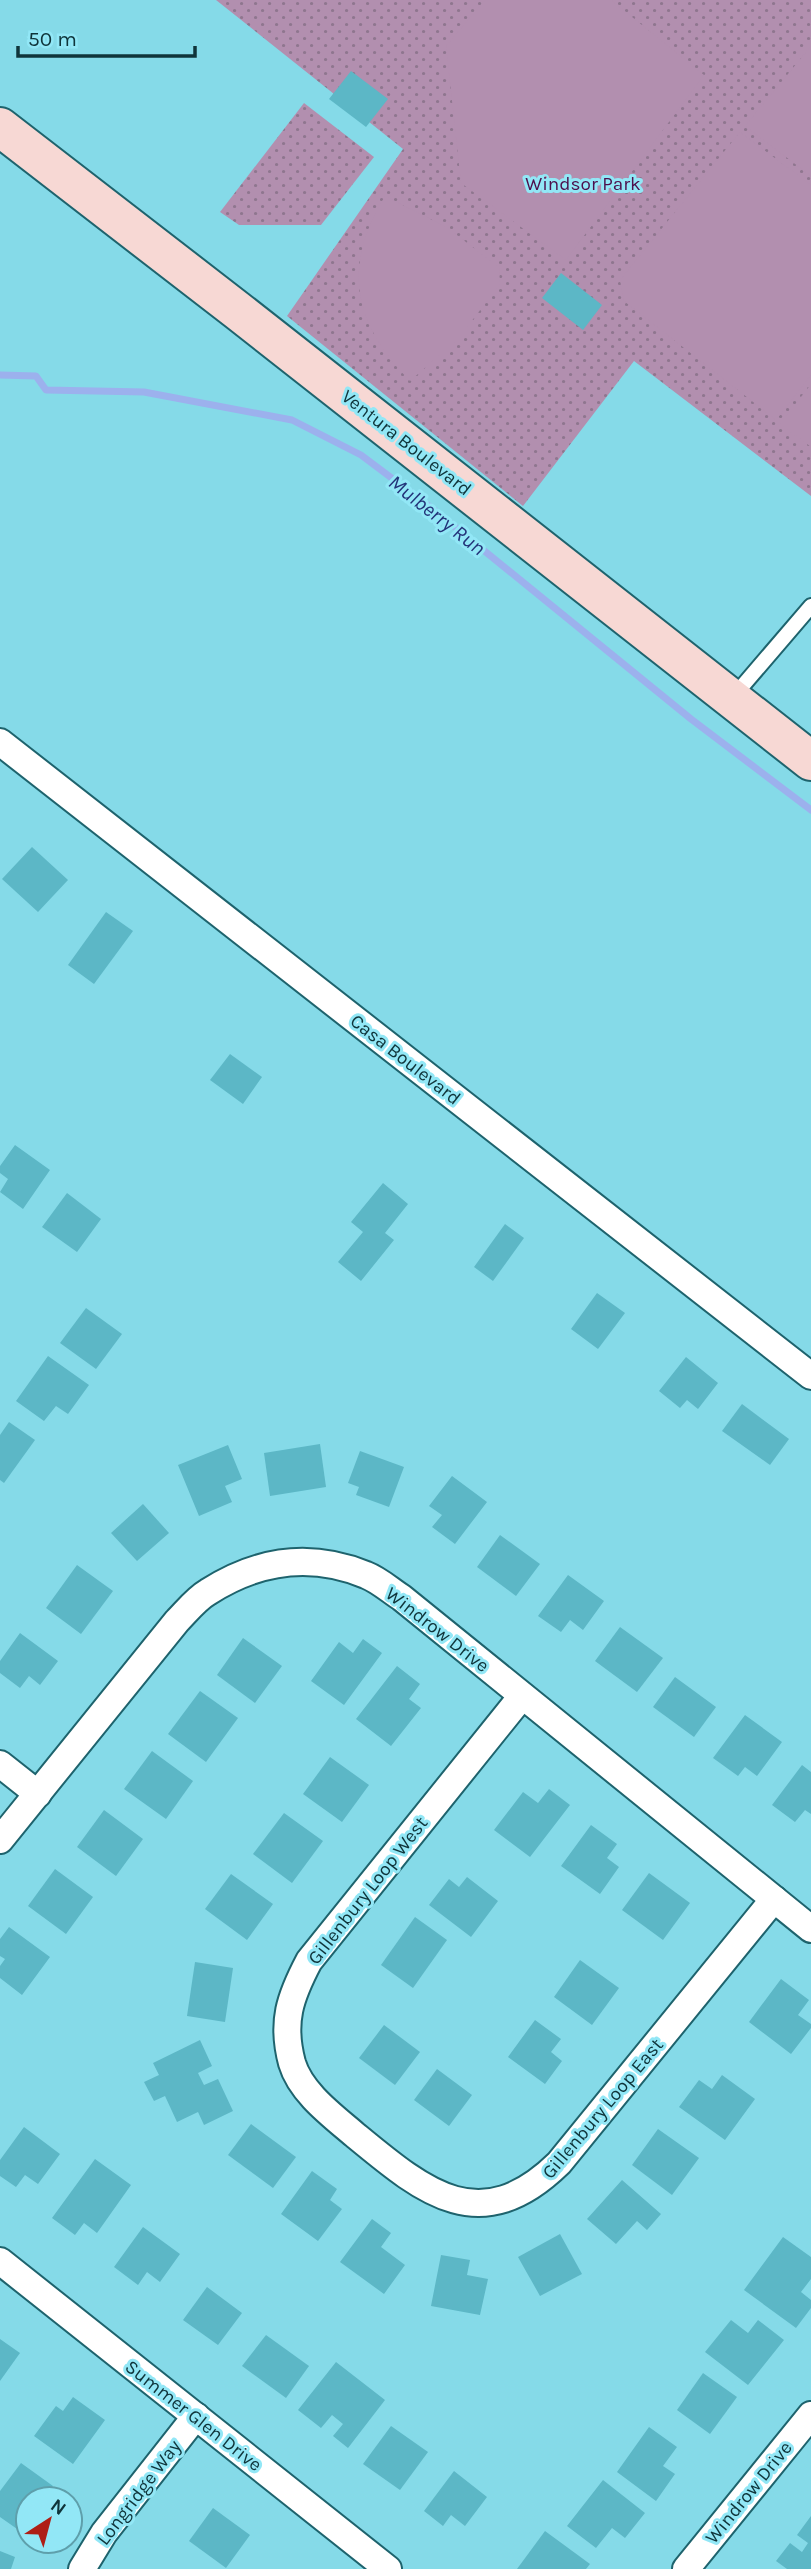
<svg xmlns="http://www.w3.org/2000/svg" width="811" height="2569" viewBox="0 0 811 2569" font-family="Karla,sans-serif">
  <defs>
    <pattern id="park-dots" width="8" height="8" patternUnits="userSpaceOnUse" patternTransform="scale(1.75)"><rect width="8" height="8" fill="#b28faf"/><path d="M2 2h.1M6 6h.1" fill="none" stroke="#8f768f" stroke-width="1.8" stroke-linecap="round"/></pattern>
  </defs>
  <rect width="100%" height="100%" fill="#85dae8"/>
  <g fill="url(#park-dots)">
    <path d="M216 0H811V496L634 361 523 506 287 316 403 149Z"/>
    <path d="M304 103 374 157 321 225H239L220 212Z"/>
  </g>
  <g fill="#b28faf">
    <path d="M485 0H611L704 75 566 260 461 183 446 46Z"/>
    <path d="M811 46V176L745 126Z"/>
    <path d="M740 132 811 185V375L776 420 624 301 620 280Z"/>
    <path d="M385 196 446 227 499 267 500 284 458 339 410 381C353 323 342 267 385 196Z"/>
    <path d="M811 384V447L780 424Z"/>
  </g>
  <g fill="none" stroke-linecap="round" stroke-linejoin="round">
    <path stroke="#9cb1ed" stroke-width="7" d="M0 375 36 376 46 390 144 392 292 420 361 455 433 509 691 719 811 810"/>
  </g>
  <g fill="#5cb7c6">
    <path d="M351 71 388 99 366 127 329 99Z"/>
    <path d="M561 273 602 305 583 330 542 298Z"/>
    <path d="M32 847 68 880 38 912 2 879Z"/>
    <path d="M106 912 133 931 94 984 68 965Z"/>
    <path d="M230 1054 262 1077 243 1104 210 1080Z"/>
    <path d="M15 1145 50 1170 23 1209 0 1192 8 1179 0 1173V1166Z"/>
    <path d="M383 1183 408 1204 385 1233 394 1240 361 1281 338 1262 363 1232 351 1222Z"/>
    <path d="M67 1193 101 1219 77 1252 42 1227Z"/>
    <path d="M505 1224 524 1238 493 1281 474 1267Z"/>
    <path d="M597 1293 625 1313 598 1349 571 1329Z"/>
    <path d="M86 1308 122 1334 96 1369 60 1343Z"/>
    <path d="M48 1356 89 1385 68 1414 56 1406 44 1421 16 1401Z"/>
    <path d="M686 1357 718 1383 698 1409 687 1400 680 1408 659 1391Z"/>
    <path d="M742 1404 789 1439 770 1465 722 1431Z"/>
    <path d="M9 1422 35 1440 4 1483 0 1480V1435Z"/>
    <path d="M320 1444 326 1487 270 1496 264 1453Z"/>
    <path d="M228 1445 242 1479 225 1486 232 1502 199 1516 178 1465Z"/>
    <path d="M360 1451 404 1467 389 1507 356 1495 359 1487 348 1483Z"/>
    <path d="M452 1476 487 1502 455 1544 432 1527 442 1515 429 1506Z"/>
    <path d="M143 1504 169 1533 137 1561 111 1533Z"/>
    <path d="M500 1535 540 1564 516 1596 477 1567Z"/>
    <path d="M77 1565 113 1591 81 1634 46 1608Z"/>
    <path d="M568 1575 604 1601 583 1630 570 1620 561 1632 538 1616Z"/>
    <path d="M620 1627 663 1658 637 1692 595 1661Z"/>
    <path d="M20 1633 58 1661 40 1685 29 1676 20 1688 0 1673V1661Z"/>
    <path d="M243 1638 282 1666 255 1703 217 1675Z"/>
    <path d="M363 1639 382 1653 344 1705 311 1681 339 1642 353 1653Z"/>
    <path d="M397 1666 420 1684 409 1699 421 1708 391 1746 356 1719Z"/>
    <path d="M675 1677 716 1707 694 1737 653 1707Z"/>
    <path d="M200 1691 238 1718 206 1762 168 1734Z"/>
    <path d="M745 1715 782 1742 757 1776 745 1767 738 1776 713 1758Z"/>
    <path d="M152 1751 193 1781 166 1819 124 1789Z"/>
    <path d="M330 1757 369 1785 342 1822 303 1794Z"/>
    <path d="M802 1765 811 1772V1814L805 1810 795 1822 772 1805Z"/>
    <path d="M549 1789 570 1805 530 1857 494 1830 523 1792 538 1803Z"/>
    <path d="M104 1810 143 1839 116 1876 77 1847Z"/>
    <path d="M284 1813 323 1841 292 1883 253 1854Z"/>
    <path d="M591 1825 617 1844 607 1858 619 1867 600 1894 561 1866Z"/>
    <path d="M55 1869 93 1897 66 1934 28 1906Z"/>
    <path d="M649 1873 690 1903 663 1940 622 1910Z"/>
    <path d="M231 1874 273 1904 247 1940 205 1909Z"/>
    <path d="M467 1877 498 1901 471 1937 429 1905 449 1879 459 1887Z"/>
    <path d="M415 1917 447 1940 413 1988 381 1965Z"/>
    <path d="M9 1927 50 1957 22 1995 0 1978V1966L5 1959 0 1956V1939Z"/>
    <path d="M580 1960 619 1988 592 2025 554 1997Z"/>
    <path d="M195 1962 233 1968 225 2022 187 2016Z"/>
    <path d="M781 1979 809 2000 798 2015 811 2024V2028L791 2054 749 2022Z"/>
    <path d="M535 2020 561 2039 551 2052 562 2061 545 2084 508 2057Z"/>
    <path d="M384 2025 420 2052 395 2085 359 2058Z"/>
    <path d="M200 2040 212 2066 198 2073 204 2085 218 2079 233 2111 204 2125 198 2112 177 2122 165 2096 154 2101 144 2082 159 2075 153 2063Z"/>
    <path d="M437 2069 472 2095 449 2126 414 2100Z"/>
    <path d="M722 2075 755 2099 725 2140 679 2107 699 2080 712 2089Z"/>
    <path d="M251 2124 296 2157 273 2188 228 2155Z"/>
    <path d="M24 2127 60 2154 38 2184 25 2175 16 2187 0 2176V2160Z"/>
    <path d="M658 2129 699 2158 672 2195 632 2165Z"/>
    <path d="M95 2159 131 2185 97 2233 84 2223 75 2235 52 2218Z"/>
    <path d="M312 2171 337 2189 330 2200 342 2209 318 2241 281 2214Z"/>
    <path d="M622 2180 661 2214 647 2230 637 2221 616 2244 587 2219Z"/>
    <path d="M372 2219 391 2233 381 2247 405 2265 384 2294 340 2262Z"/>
    <path d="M143 2227 180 2254 160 2282 147 2272 138 2285 114 2267Z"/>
    <path d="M560 2234 582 2274 540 2296 518 2257Z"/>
    <path d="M783 2237 811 2257V2279L801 2292 811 2300V2308L796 2328 744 2290Z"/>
    <path d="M441 2255 470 2260 467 2275 488 2279 480 2315 431 2306Z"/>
    <path d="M207 2287 242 2313 218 2345 183 2320Z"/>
    <path d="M731 2320 748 2333 758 2320 784 2340 748 2385 705 2352Z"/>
    <path d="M266 2335 309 2366 286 2398 242 2366Z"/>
    <path d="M0 2339 20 2353 0 2381Z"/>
    <path d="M336 2362 385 2400 348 2448 333 2436 343 2424 332 2415 321 2428 298 2410Z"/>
    <path d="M703 2373 737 2397 710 2434 677 2410Z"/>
    <path d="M73 2397 105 2420 73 2464 34 2436 56 2406 63 2411Z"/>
    <path d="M391 2426 428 2452 400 2490 363 2464Z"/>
    <path d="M649 2427 677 2447 663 2466 675 2474 656 2501 617 2472Z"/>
    <path d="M21 2463 53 2486 43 2499H28V2520L20 2531 0 2517V2491Z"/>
    <path d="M454 2471 487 2497 465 2526 451 2515 443 2526 424 2511Z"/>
    <path d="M603 2480 645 2513 625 2538 612 2528 596 2548 567 2526Z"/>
    <path d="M213 2508 250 2535 226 2568 189 2541Z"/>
    <path d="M811 2516V2569H787L776 2561 790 2543 802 2552 808 2543 797 2535Z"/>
    <path d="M545 2531 590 2564 586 2569H517Z"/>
    <path d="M0 2551 15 2557 11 2569H0Z"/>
  </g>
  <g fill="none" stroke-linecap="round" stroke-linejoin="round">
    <defs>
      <path id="lane" d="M733 697 811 606"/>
      <g id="street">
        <path d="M0 742 811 1376"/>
        <path d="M522 1696 309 1961C290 1997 281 2022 292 2063 301 2093 333 2116 355 2135 424 2192 480 2240 559 2163L774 1899"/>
        <path d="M0 1764 38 1794"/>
        <path d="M0 1840 177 1621C186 1612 196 1599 208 1592 258 1560 310 1552 366 1575 379 1580 391 1591 402 1598L811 1929"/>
        <path d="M0 2261 388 2569"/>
        <path d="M82 2569 104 2533 196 2416"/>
        <path d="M686 2569 811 2415"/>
      </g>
      <path id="secondary" d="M0 127 238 311 811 761"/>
    </defs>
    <use href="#lane" stroke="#1e636d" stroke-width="18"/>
    <use href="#street" stroke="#1e636d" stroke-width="30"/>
    <use href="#secondary" stroke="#1e636d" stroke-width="42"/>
    <use href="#lane" stroke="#fff" stroke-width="14"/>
    <use href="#street" stroke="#fff" stroke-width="26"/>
    <use href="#secondary" stroke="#f7d8d4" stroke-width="38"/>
  </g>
  <g text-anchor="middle" stroke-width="6" stroke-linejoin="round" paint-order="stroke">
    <g font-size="19" fill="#4d0e4b" stroke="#92e7f6">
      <text x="583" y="190">Windsor Park</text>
    </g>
    <g font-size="19" fill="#0f343a" stroke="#92e7f6">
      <text transform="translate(407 442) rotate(38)" y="7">Ventura Boulevard</text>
      <text transform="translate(406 1059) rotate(38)" y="7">Casa Boulevard</text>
      <text transform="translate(438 1629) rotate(38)" y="7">Windrow Drive</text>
      <text transform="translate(367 1890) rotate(-52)" y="7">Gillenbury Loop West</text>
      <text transform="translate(602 2108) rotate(-50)" y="7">Gillenbury Loop East</text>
      <text transform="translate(194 2415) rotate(38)" y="7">Summer Glen Drive</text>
      <text transform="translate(138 2492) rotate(-53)" y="7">Longridge Way</text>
      <text transform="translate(748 2492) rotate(-51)" y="7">Windrow Drive</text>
    </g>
    <g font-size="21" font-style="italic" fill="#233479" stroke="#92e7f6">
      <text transform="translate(437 515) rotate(38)" y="7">Mulberry Run</text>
    </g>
  </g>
  <g transform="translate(49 2520) rotate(36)"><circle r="33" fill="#92e7f6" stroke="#5e9fab" stroke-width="2"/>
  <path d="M0-5L12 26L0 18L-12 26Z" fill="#ae1e15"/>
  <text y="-10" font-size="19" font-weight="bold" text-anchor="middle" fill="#0f343a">N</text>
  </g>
  <path d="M18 46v10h177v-10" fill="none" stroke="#0f343a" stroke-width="3.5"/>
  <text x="28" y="46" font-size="21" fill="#0f343a" stroke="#92e7f6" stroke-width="5" paint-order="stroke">50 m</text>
</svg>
